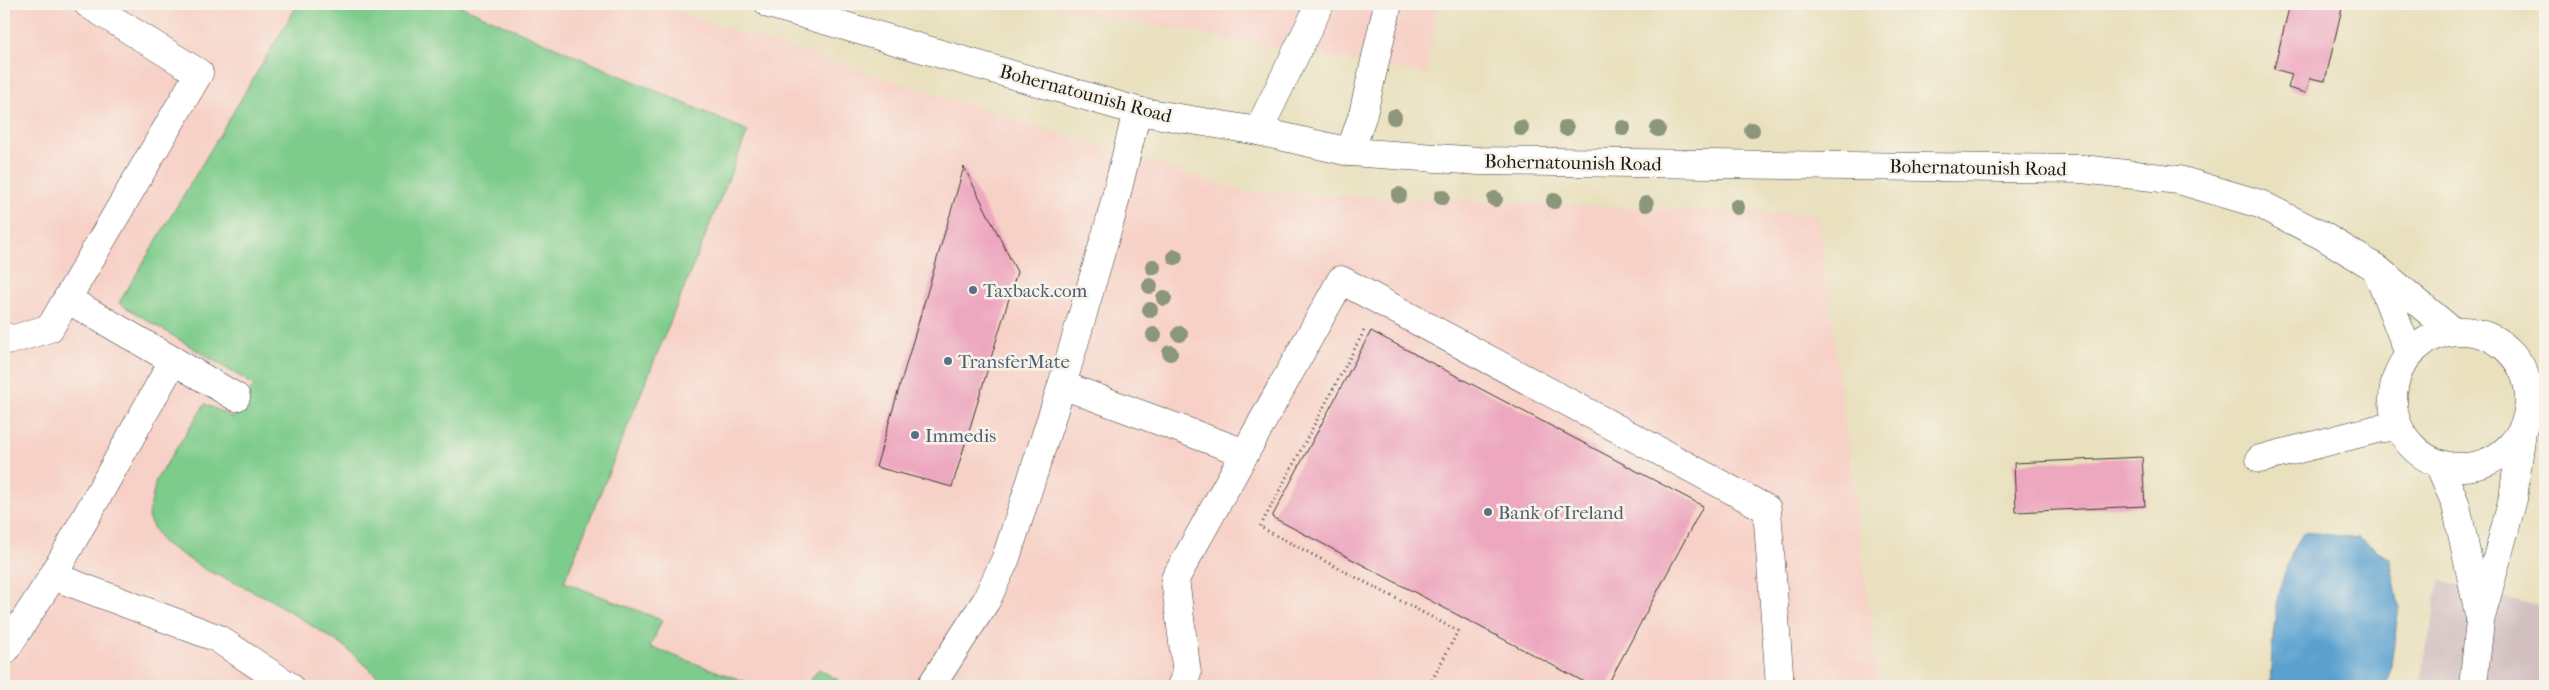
<svg xmlns="http://www.w3.org/2000/svg" width="2549" height="690" viewBox="0 0 2549 690" font-family="'IM FELL French Canon',serif">
  <rect width="100%" height="100%" fill="#f7f3e8"/>
  <filter id="ink" filterUnits="userSpaceOnUse"><feTurbulence type="fractalNoise" baseFrequency=".02" numOctaves="2"/><feDisplacementMap in="SourceGraphic" scale="10" xChannelSelector="R" yChannelSelector="G"/><feConvolveMatrix kernelMatrix="1 2 1 2 8 2 1 2 1" color-interpolation-filters="sRGB"/></filter>
  <filter id="wash" filterUnits="userSpaceOnUse"><feTurbulence type="fractalNoise" baseFrequency=".0096" numOctaves="4" result="noise"/><feDisplacementMap in="SourceGraphic" scale="20" xChannelSelector="R" yChannelSelector="G"/><feGaussianBlur stdDeviation="1.12" result="paint"/><feColorMatrix in="noise" values="0 0 0 0 0 0 0 0 0 0 0 0 0 0 0 0 0 1.4 0 .05"/><feComposite in="paint" operator="in"/></filter>
  <g filter="url(#wash)">
    <rect width="100%" height="100%" fill="#e9e0bd"/>
    <g fill="#f7d1c7">
      <path d="M4 4H651L1244 192 1818 215 1879 686H4V673L48 600 26 587 4 624Z"/>
      <path d="M1034 4H1437L1426 74Z"/>
    </g>
    <path fill="#d2bfc0" d="M2440 580 2545 608V686H2419Z"/>
    <g fill="#7ecc8b" stroke="#4d7454">
      <path d="M298 4H456L748 131 564 582 662 620 650 647 757 686H388L344 646 266 597 206 570 162 542 148 518 156 480 205 404 234 418 254 385 119 303Z"/>
      <path d="M819 669 848 686H806Z"/>
    </g>
    <path fill="#5aa1d0" stroke="#3b5e76" d="M2304 532 2359 538 2390 559 2399 607 2388 686H2270C2273 635 2274 576 2304 532Z"/>
    <g id="blocks">
      <g fill="#eda7bf">
        <path d="M2260 4H2283L2282 9Z"/>
        <path d="M2290 4H2343L2325 81 2310 78 2306 93 2288 88 2292 74 2274 69Z"/>
        <path d="M964 167 1017 272 952 487 876 467Z"/>
        <path d="M1371 331 1703 506 1607 686H1592L1272 517Z"/>
        <path d="M2142 457 2145 506 2016 512 2014 463Z"/>
      </g>
    </g>
  </g>
  <g filter="url(#ink)">
    <use href="#blocks" fill-opacity="0" stroke="#3b3934" stroke-width="1"/>
    <g fill="none" stroke-linecap="round" stroke-linejoin="round">
      <defs>
        <g id="minor">
          <path d="M769 4 1137 111 1258 131 1350 152 1479 161 2082 169 2179 180 2260 204 2323 236 2376 268 2451 330"/>
          <path d="M1258 131 1320 4"/>
          <path d="M1350 152 1363 114 1388 4"/>
          <path d="M2377 271 2409 354"/>
          <path d="M67 299 236 397"/>
          <circle cx="2461" cy="399" r="68"/>
          <path d="M4 336 11 340 50 328 199 73 88 4"/>
          <path d="M1062 385 1245 453"/>
          <path d="M2260 459 2377 429 2398 426"/>
          <path d="M2439 464 2456 505 2479 614"/>
          <path d="M53 576 217 638 289 686"/>
          <path d="M4 652 53 576 173 361"/>
          <path d="M931 686 986 601 1006 558 1062 385 1110 221 1137 111"/>
          <path d="M1181 686 1187 674 1175 579 1341 280 1767 509 1780 686"/>
          <path d="M2473 686 2480 621 2513 499 2522 431"/>
        </g>
      </defs>
      <use href="#minor" stroke="#3b3934" stroke-width="29"/>
      <path stroke="#3b3934" stroke-width="3" stroke-dasharray="1 4" stroke-linecap="butt" d="M1364 331 1260 527 1458 631 1429 686"/>
      <use href="#minor" stroke="#fff" stroke-width="28"/>
    </g>
    <g fill="#8b967a">
      <circle cx="1394" cy="117" r="8"/>
      <circle cx="1521" cy="128" r="8"/>
      <circle cx="1566" cy="128" r="8"/>
      <circle cx="1623" cy="128" r="8"/>
      <circle cx="1658" cy="129" r="8"/>
      <circle cx="1752" cy="130" r="8"/>
      <circle cx="1399" cy="195" r="8"/>
      <circle cx="1442" cy="197" r="8"/>
      <circle cx="1495" cy="199" r="8"/>
      <circle cx="1554" cy="201" r="8"/>
      <circle cx="1646" cy="204" r="8"/>
      <circle cx="1737" cy="207" r="8"/>
      <circle cx="1175" cy="257" r="8"/>
      <circle cx="1153" cy="267" r="8"/>
      <circle cx="1150" cy="286" r="8"/>
      <circle cx="1164" cy="298" r="8"/>
      <circle cx="1150" cy="310" r="8"/>
      <circle cx="1180" cy="334" r="8"/>
      <circle cx="1154" cy="335" r="8"/>
      <circle cx="1170" cy="353" r="8"/>
    </g>
  </g>
  <g fill="#5c6f8a" stroke="#f7f3e8" stroke-width="2">
    <circle cx="973" cy="290" r="5"/>
    <circle cx="948" cy="361" r="5"/>
    <circle cx="915" cy="435" r="5"/>
    <circle cx="1488" cy="512" r="5"/>
  </g>
  <g text-anchor="middle" stroke-width="5" stroke-linejoin="round" paint-order="stroke">
    <g font-size="19" fill="#1c1c1c" stroke="#f7f3e8">
      <text transform="translate(1086 93) rotate(15)" y="7">Bohernatounish Road</text>
      <text transform="translate(1573 162) rotate(1)" y="7">Bohernatounish Road</text>
      <text transform="translate(1978 167) rotate(1)" y="7">Bohernatounish Road</text>
    </g>
    <g font-size="19" fill="#4e5e75" stroke="#f7f3e8" text-anchor="start">
      <text x="983" y="297">Taxback.com</text>
      <text x="958" y="368">TransferMate</text>
      <text x="925" y="442">Immedis</text>
      <text x="1498" y="519">Bank of Ireland</text>
    </g>
  </g>
  <rect width="2549" height="690" fill="none" stroke="#f7f3e8" stroke-width="20"/>
</svg>
